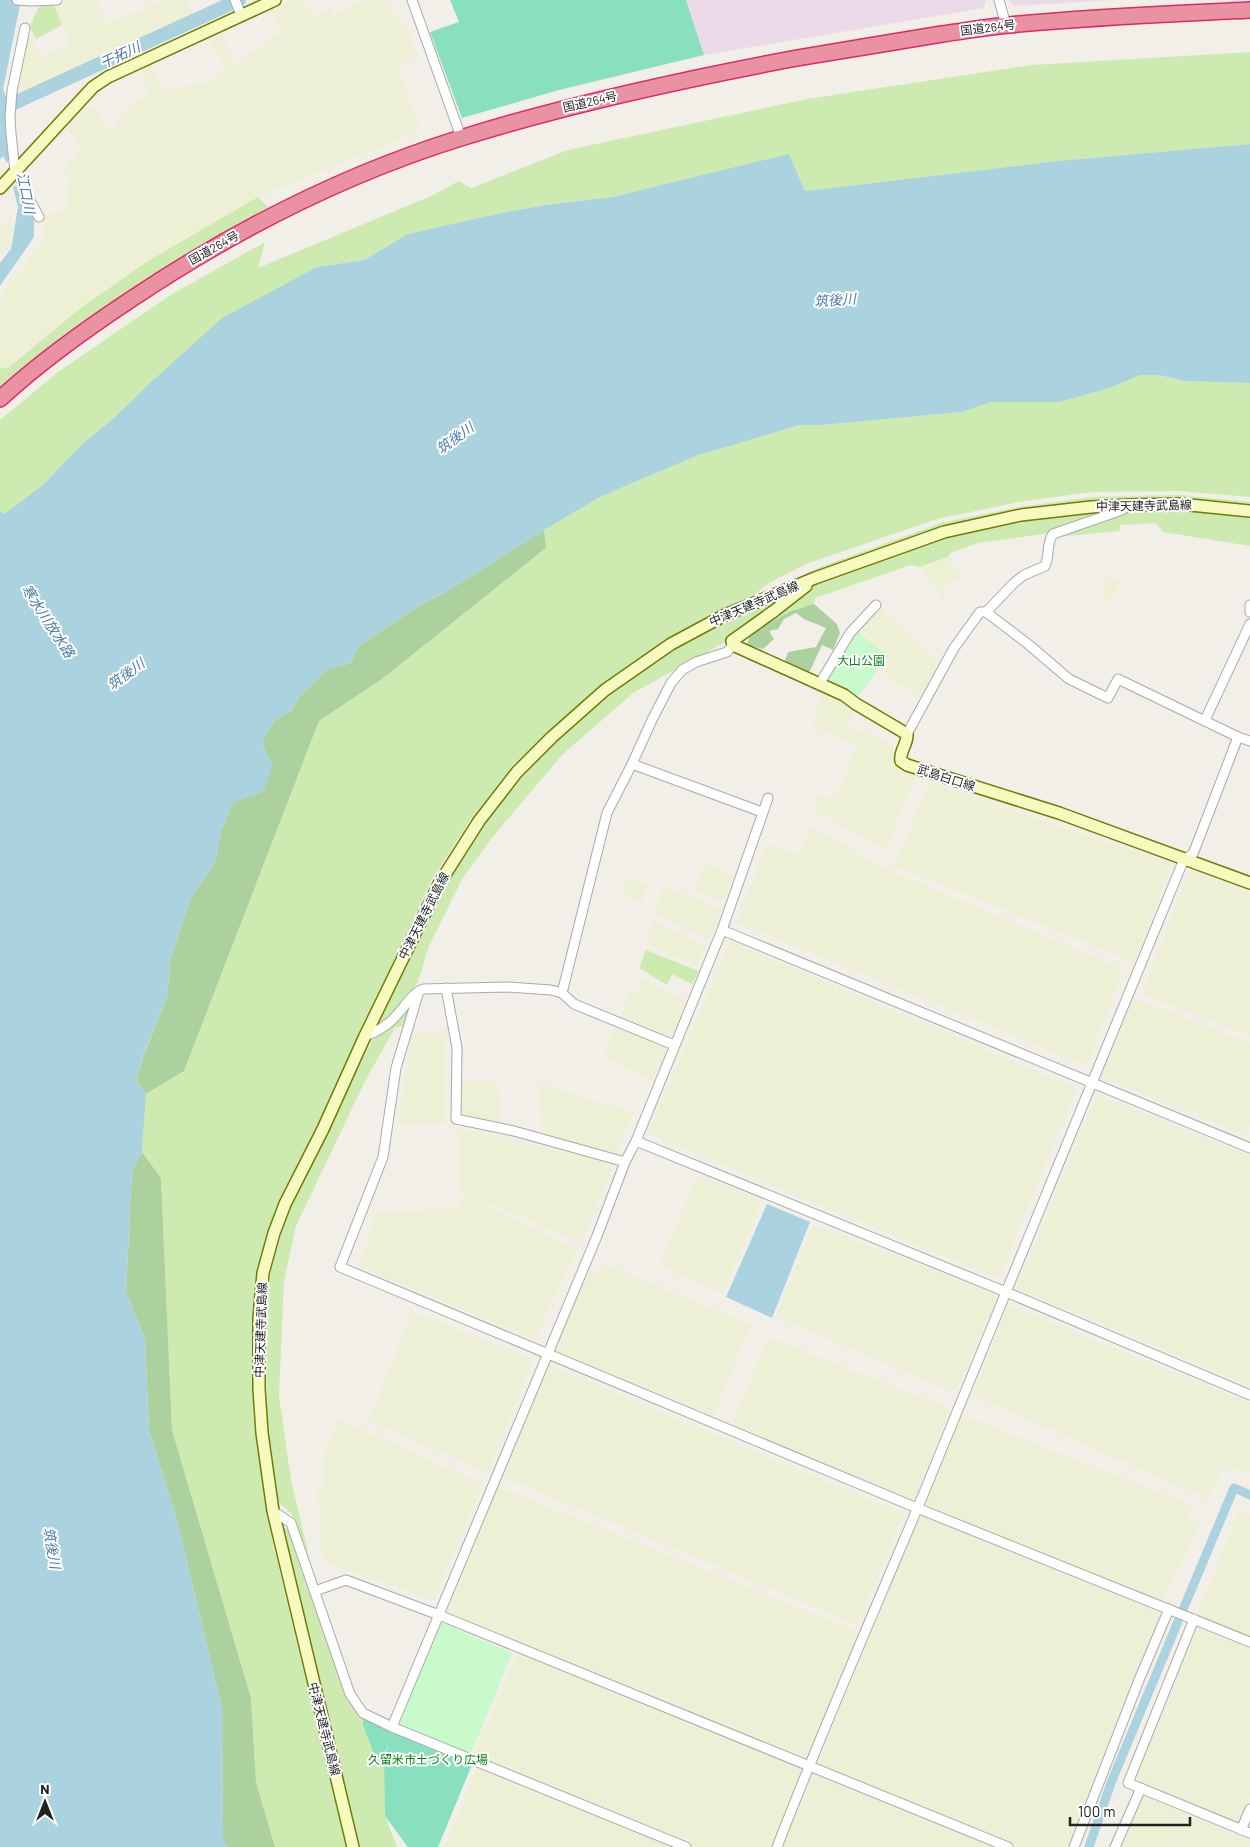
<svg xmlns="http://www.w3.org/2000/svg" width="1250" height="1847" viewBox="0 0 1250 1847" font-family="Barlow,'Noto Sans JP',sans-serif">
  <rect width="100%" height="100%" fill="#f2efe9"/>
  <g fill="#ebdbe8">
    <path d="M686 0H986L984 8 704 55Z"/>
    <path d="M1009 0H1112L1014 6Z"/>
  </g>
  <g fill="#eef0d5">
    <path d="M52 0 61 2 97 0 107 23 166 0H188L193 14 16 95 22 53 28 32 42 58 70 44Z"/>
    <path d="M290 0H304L313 17 329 8 334 16 366 0H384L408 27 415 56 397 66 421 131 258 197 148 261 82 307 9 367 0 369V298L42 240 43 215 66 211 70 174 64 169 83 147 66 129 91 105 112 133 125 110 149 93 140 68 151 63 162 89 210 82 227 69 208 39 222 34 236 64 282 32 270 9Z"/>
    <path d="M11 215 10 243 2 254 0 253V228Z"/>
    <path d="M948 557 962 576 943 590 947 598 944 601 920 567Z"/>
    <path d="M1108 577 1119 581 1111 605 1105 598 1099 595Z"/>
    <path d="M879 606 938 662 921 697 883 675 891 659 859 628Z"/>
    <path d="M823 690 854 708 848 725 898 747 896 765 916 773 886 850 813 810 819 795 836 799 856 746 812 726Z"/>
    <path d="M929 782 1172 864 1134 962 894 866Z"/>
    <path d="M810 826 887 869 1123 969 1088 1066 736 922 767 844 799 855Z"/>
    <path d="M705 863 733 876 724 902 695 889Z"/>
    <path d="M1190 869 1250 893V1036L1142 994Z"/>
    <path d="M627 876 647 885 643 903 622 894Z"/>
    <path d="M664 886 722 909 709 940 654 913Z"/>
    <path d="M653 921 706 946 697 966 646 944Z"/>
    <path d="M730 941 1077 1088 998 1279 648 1134Z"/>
    <path d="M642 979 686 1001 670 1041 621 1018 631 989 637 991Z"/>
    <path d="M1134 998 1250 1043V1122L1245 1135 1100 1077Z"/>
    <path d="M615 1026 668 1048 652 1081 604 1057Z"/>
    <path d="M446 1032V1123L398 1125 412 1033Z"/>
    <path d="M497 1080 502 1126 461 1120V1081Z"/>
    <path d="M538 1083 635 1113 615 1155 543 1135Z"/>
    <path d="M1097 1095 1250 1155V1385L1016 1289Z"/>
    <path d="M458 1128 614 1163 582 1243 459 1191Z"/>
    <path d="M698 1175 762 1200 723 1294 659 1265Z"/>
    <path d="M466 1196 578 1249 535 1339 359 1267 376 1213 458 1208Z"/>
    <path d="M813 1225 999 1295 955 1393 775 1316Z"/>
    <path d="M602 1263 751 1325 713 1416 554 1350 586 1270 599 1275Z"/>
    <path d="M1008 1305 1250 1403V1474L1224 1464 1208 1499 973 1395Z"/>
    <path d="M412 1311 533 1359 488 1473 369 1421Z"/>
    <path d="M768 1337 951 1409 914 1501 732 1424Z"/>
    <path d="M549 1365 904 1514 857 1625 503 1477Z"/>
    <path d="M961 1414 1193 1506 1187 1517 1200 1524 1163 1601 923 1504Z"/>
    <path d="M338 1419 483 1484 434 1600 323 1563 317 1489 325 1486 324 1454Z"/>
    <path d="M497 1486 859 1632 808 1759 446 1613Z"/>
    <path d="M1239 1511 1250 1515V1634L1248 1638 1196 1616Z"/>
    <path d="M920 1513 1163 1611 1069 1847H1022L817 1764Z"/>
    <path d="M1196 1625 1250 1647V1795L1238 1824 1134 1780 1169 1700Z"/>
    <path d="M518 1651 805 1769 773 1847H697L474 1755Z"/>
    <path d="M478 1765 677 1847H445Z"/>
    <path d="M814 1772 999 1847H782Z"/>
    <path d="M1142 1795 1250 1840V1847H1121Z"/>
  </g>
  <g fill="#cdebb0">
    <path d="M47 4 54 5 62 25 36 39 30 27 38 8Z"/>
    <path d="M1250 52V144L1057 161 805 191 789 155 612 197 546 205 505 212 408 234 364 260 317 267 115 417 80 446 43 485 4 514 0 510V420L58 372 172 294 265 242 258 268 431 196 459 181 471 188 568 150 807 99 1032 65Z"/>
    <path d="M258 197 270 209C176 262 78 314 0 389V369L9 367 82 307 148 261Z"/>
    <path d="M1140 375H1159L1184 381 1250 383V497L1179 491 1091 492 1019 502 937 519 806 564 771 582 755 594 667 638 597 689 513 765 469 822 432 879 317 1126 277 1209 258 1269 252 1327 253 1415 274 1548 346 1847H275L256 1782 251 1698 172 1430 161 1178 142 1152 146 1094 184 1071 319 721 382 679 545 549 544 530 602 496 696 456 800 425H822L962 412 991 402H1060L1110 388Z"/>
    <path d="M1180 495 1250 502V506L1018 511 941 526 803 577 801 576 815 569 941 523 1019 507 1092 497Z"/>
    <path d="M1187 509 1250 516V546L1163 532 1156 523 1121 525 1119 531 1058 537 1136 510Z"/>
    <path d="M1115 510 1044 534 978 543 950 553 948 557 920 567 911 565 815 598 814 604 791 611 750 634 822 580 949 535 1022 520Z"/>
    <path d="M796 590 729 640 633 693 562 755 495 834 462 879 429 946 418 982 392 1016 376 1026 446 884 487 819 541 756 611 694 677 647 729 619Z"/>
    <path d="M646 950 699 971 692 984 672 974 667 985 639 968Z"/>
    <path d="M413 1000 403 1026 395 1028 365 1081 296 1226 284 1281 279 1396 291 1480 309 1556 292 1514 278 1502 267 1424 266 1319 271 1271 287 1214 372 1040 397 1020Z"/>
    <path d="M283 1528 291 1529 363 1717 380 1769 390 1732 385 1816 397 1847H359Z"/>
  </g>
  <g fill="#add19e">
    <path d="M544 530 546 548 382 679 319 721 184 1071 146 1094 136 1080 144 1054 167 997 171 958 191 897 215 862 221 831 233 802 264 791 266 754 262 740 276 719 291 711 298 698 327 669 351 663 358 646 418 606 449 590Z"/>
    <path d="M814 604 837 624 840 633 833 650 822 645 809 673 784 663 788 652 816 647 826 628 804 619 796 613 784 619 778 629 769 631 774 639 763 649 747 645 750 634 791 611Z"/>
    <path d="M142 1152 161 1178 172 1430 251 1698 256 1782 275 1847H226L223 1839 222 1708 175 1513 149 1431 145 1339 126 1292 132 1170Z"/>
  </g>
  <g fill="#c8facc">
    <path d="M857 631 888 656 856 699 826 682Z"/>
    <path d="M441 1622 512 1653 471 1754 472 1764 438 1847H408L385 1816 384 1762 390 1732Z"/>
  </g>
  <g fill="#88e0be">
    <path d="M450 0H686L704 55 559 90 462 118 430 32 459 22Z"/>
    <path d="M363 1717 468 1761 471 1767 438 1847H408L385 1816 384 1762 389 1741 380 1770 363 1725Z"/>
  </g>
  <g fill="#aad3df">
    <path d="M0 0H21L3 89 7 99 9 159 7 163 3 156 0 159Z"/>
    <path d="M1250 144V383L1184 381 1159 375H1140L1110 388 1060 402H991L962 412 822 425H800L696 456 602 496 544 530 449 590 418 606 358 646 351 663 327 669 298 698 291 711 276 719 262 740 266 754 273 763 264 791 233 803 221 831 215 862 191 897 171 958 167 997 144 1053 136 1080 146 1094 142 1152 132 1170 126 1292 145 1339 149 1431 175 1513 222 1708 223 1839 226 1847H0V510L4 514 43 485 80 446 115 417 150 383 222 318 317 267 364 260 408 234 505 212 546 205 612 197 789 154 805 191 1057 161Z"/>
    <path d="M17 186 22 198 34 215V237L0 286V263L11 249 18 207 13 187Z"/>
    <path d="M767 1204 810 1222 772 1318 726 1297Z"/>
  </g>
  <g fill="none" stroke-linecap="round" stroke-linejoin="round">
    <path stroke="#aad3df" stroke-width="2.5" d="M226 0 228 5"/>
    <g stroke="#aad3df" stroke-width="9">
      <path d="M1182 1612 1234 1488 1250 1495"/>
      <path d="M1089 1847 1111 1783 1179 1619"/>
    </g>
    <path stroke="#aad3df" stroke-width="14" d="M0 104 14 103 239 0"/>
    <defs>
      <g id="street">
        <path d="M17 0 31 1 57 0"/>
        <path d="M235 0 241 15"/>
        <path d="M412 0 461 137"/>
        <path d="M999 0 1006 25"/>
        <path d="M25 28 12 91 10 117 11 134 15 171 20 177 25 192 39 217"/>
        <path d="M1250 605V612"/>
        <path d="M986 612 1028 644 1069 679 1108 698 1118 679 1238 737 1250 741"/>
        <path d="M820 683 850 633 876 605"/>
        <path d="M1205 720 1250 624"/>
        <path d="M907 734 954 648 980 612H986L1014 583 1024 575 1045 566C1050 556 1046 543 1053 534L1122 510 1130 505"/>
        <path d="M632 764 762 812"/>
        <path d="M722 930 1250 1148"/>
        <path d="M446 988 457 1048 456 1119 514 1131 625 1162"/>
        <path d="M419 991 396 1068 383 1157 340 1267 917 1508 1250 1642"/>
        <path d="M562 993 607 813 632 764 652 720 671 683 682 670 696 662 727 652 733 645"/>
        <path d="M365 1036C375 1033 388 1025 395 1017 404 1008 411 994 423 989L508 987 551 990 562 993 574 1004 674 1045"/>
        <path d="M636 1141 1006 1292 1250 1395"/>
        <path d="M273 1511 291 1523 350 1694 363 1713 392 1727 686 1847"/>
        <path d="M315 1591 346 1580 439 1615 1008 1847"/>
        <path d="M1194 1619 1128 1783 1250 1833"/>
        <path d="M392 1727 597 1236 625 1162 636 1141 722 930 768 798"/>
        <path d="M1241 1830 1250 1809"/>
        <path d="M777 1847C823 1728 874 1612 923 1495 1010 1283 1096 1071 1184 859L1193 854 1238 737"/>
        <path d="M1074 1847 1139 1680 1169 1609"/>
        <path d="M1115 1847 1141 1788"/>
      </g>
      <g id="secondary">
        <path d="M0 188 93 87 108 77 275 0"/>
        <path d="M806 586 774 611 732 641 733 645 844 695 856 704 907 734C908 744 899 751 901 761L907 765 1059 813 1250 883"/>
        <path d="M353 1847 273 1511 262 1433 259 1389V1318L263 1273 274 1233 285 1204 323 1129 365 1036 439 884 479 821 517 772 552 737 605 690 671 644 725 615 815 578 944 532 1021 515 1091 507 1130 505 1180 504 1250 511"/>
      </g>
      <path id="highway" d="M0 399C41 361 86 329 133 298 235 230 347 173 464 137 573 103 685 79 797 58 845 50 894 42 942 34 965 31 987 27 1009 25 1089 17 1170 14 1250 10"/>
    </defs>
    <use href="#street" stroke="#a9a9a9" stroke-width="11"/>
    <use href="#secondary" stroke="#707d05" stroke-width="14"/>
    <use href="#highway" stroke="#dc2a67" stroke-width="18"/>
    <use href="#street" stroke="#fff" stroke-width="9"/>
    <use href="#secondary" stroke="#f7fabf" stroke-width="11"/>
    <use href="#highway" stroke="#e892a2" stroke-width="15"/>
  </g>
  <g text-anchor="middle" stroke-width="4" stroke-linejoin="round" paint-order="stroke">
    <g font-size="12" fill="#222" stroke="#fff">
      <text transform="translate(988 28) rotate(-7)" y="4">国道264号</text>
      <text transform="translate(590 102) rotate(-13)" y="4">国道264号</text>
      <text transform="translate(214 248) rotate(-29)" y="4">国道264号</text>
      <text transform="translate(1144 506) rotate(-1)" y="4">中津天建寺武島線</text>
      <text transform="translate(754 604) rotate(-23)" y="4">中津天建寺武島線</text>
      <text transform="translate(946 778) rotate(18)" y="4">武島白口線</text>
      <text transform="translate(424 916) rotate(-63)" y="4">中津天建寺武島線</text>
      <text transform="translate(261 1330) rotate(-88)" y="4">中津天建寺武島線</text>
      <text transform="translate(324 1729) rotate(76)" y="4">中津天建寺武島線</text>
    </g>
    <g font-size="12" fill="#0c8416" stroke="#fff">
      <text x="861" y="665">大山公園</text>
      <text x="428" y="1764">久留米市土づくり広場</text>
    </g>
    <g font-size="14" font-style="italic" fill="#4a7aab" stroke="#fff">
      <text transform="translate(120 55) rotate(-25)" y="5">干拓川</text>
      <text transform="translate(26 193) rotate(79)" y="5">江口川</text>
      <text transform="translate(835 300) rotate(-4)" y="5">筑後川</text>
      <text transform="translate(455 438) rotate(-36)" y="5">筑後川</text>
      <text transform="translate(48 621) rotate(57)" y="5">寒水川放水路</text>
      <text transform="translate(126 674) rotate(-36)" y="5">筑後川</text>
      <text transform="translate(52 1548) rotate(80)" y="5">筑後川</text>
    </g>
  </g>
  <g transform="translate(45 1802)" stroke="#ffffff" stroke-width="4" paint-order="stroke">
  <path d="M0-4L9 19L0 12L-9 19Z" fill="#222222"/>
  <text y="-8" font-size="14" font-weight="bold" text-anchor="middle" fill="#222222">N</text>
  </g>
  <path d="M1070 1817v8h120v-8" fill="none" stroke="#222222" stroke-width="2.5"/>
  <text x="1078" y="1817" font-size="15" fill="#222222" stroke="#ffffff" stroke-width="4" paint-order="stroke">100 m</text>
</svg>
